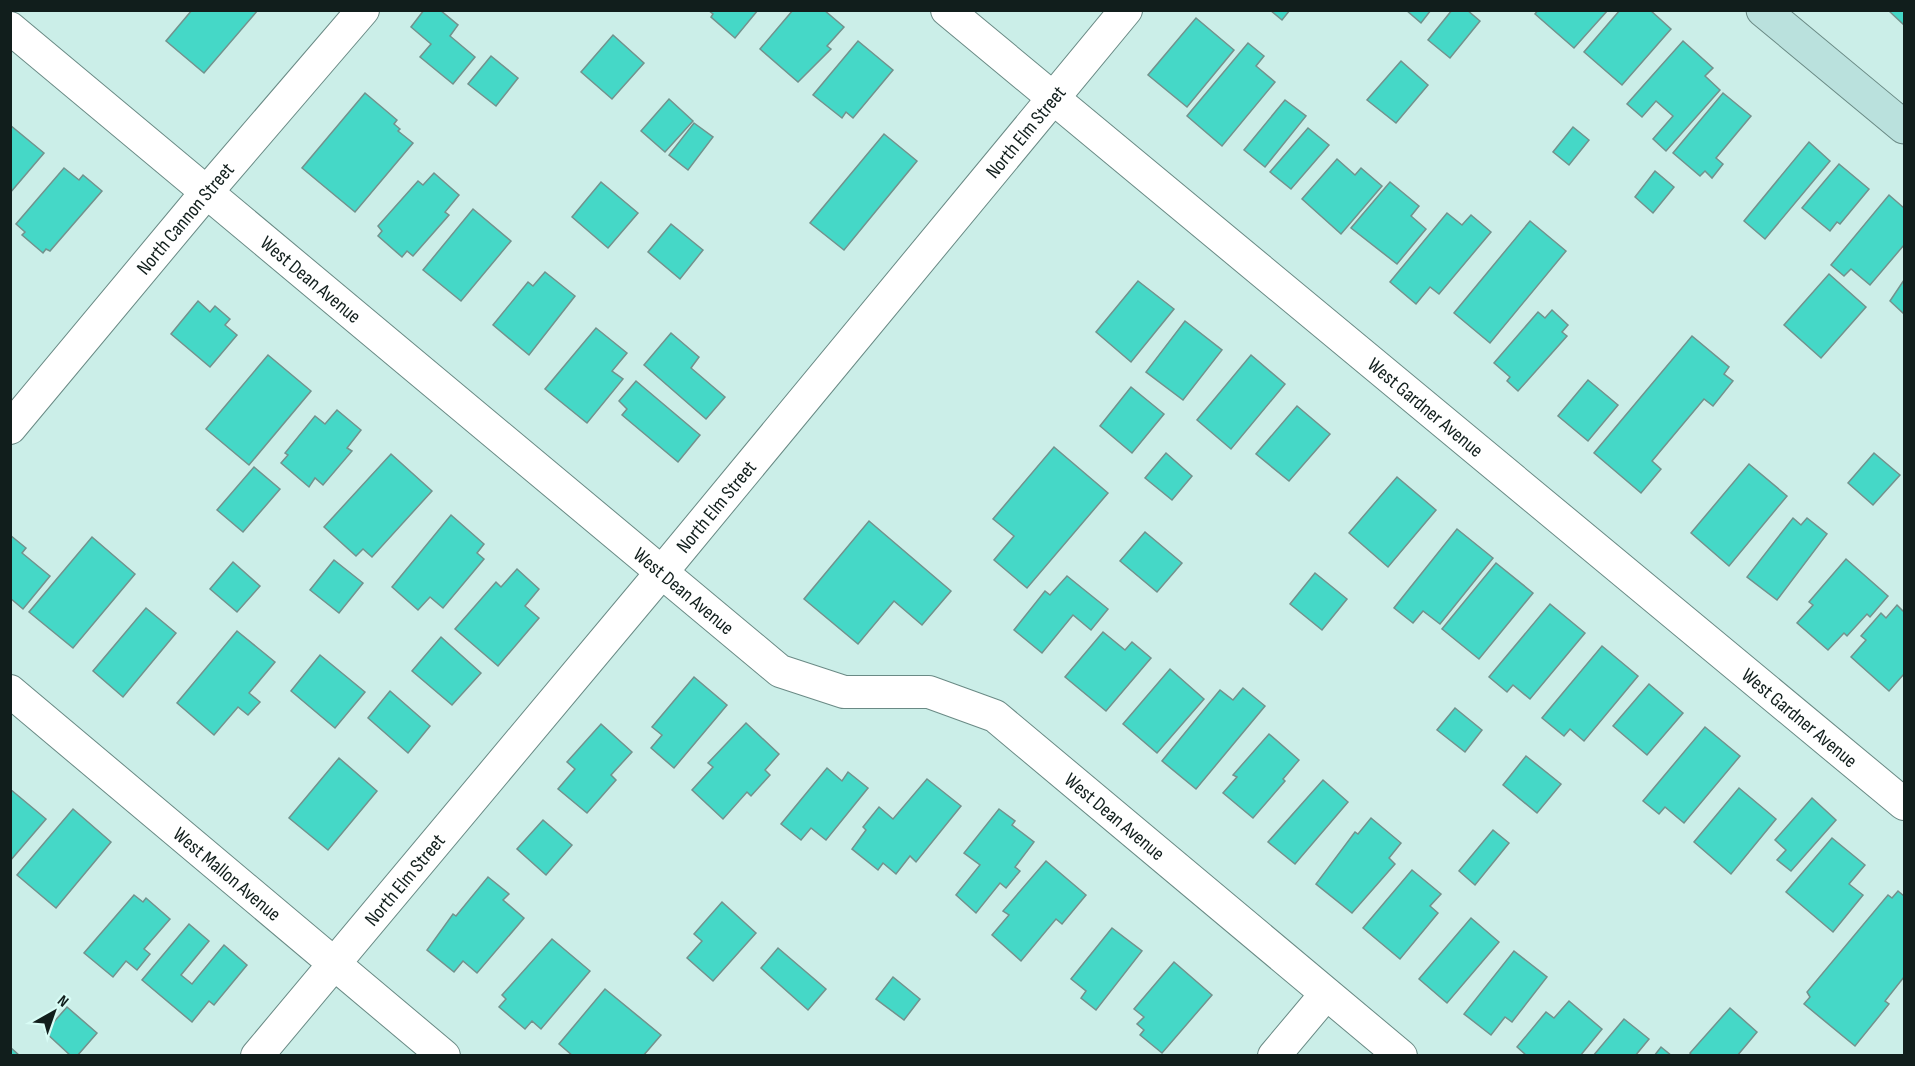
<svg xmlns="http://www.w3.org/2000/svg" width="1915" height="1066" viewBox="0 0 1915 1066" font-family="'Sofia Sans Condensed',sans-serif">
  <rect width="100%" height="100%" fill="#cbeee8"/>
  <g fill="#45d8c7" stroke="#72928d" stroke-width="1.5">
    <path d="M192 10H258L204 73 166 41Z"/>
    <path d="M424 10H440L458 25 450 36 475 57 453 84 420 57 431 44 411 27Z"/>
    <path d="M708 10H758L735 38 711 17 713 14Z"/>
    <path d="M793 10H824L844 27 827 46 831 49 798 82 760 49Z"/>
    <path d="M1270 10H1290L1282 20Z"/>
    <path d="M1406 10H1431L1421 23Z"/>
    <path d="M1452 10H1467L1480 21 1450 58 1428 40Z"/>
    <path d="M1538 10H1608L1574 48 1535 14Z"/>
    <path d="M1620 10H1650L1671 29 1622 85 1584 52Z"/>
    <path d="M1888 10H1904V25Z"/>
    <path d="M1196 18 1234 50 1187 107 1148 75Z"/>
    <path d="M613 35 644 63 612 99 581 72Z"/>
    <path d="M858 41 893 70 853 118 846 112 842 118 813 95Z"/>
    <path d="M1683 41 1713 68 1705 76 1720 90 1666 151 1653 139 1673 116 1656 101 1642 117 1627 104Z"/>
    <path d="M1248 43 1264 56 1256 66 1275 82 1222 146 1187 116Z"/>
    <path d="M491 56 518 78 496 106 468 84Z"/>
    <path d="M1401 61 1428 85 1396 123 1367 100Z"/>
    <path d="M365 93 397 120 394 124 400 129 398 131 413 143 355 212 302 168Z"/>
    <path d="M1723 93 1751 116 1716 158 1723 164 1712 178 1705 171 1700 176 1673 153Z"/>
    <path d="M669 99 693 121 665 152 641 131Z"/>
    <path d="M1285 100 1306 116 1265 167 1244 150Z"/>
    <path d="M694 123 713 137 688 170 669 155Z"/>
    <path d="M10 125 44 153 10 193Z"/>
    <path d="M1573 127 1589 140 1569 165 1553 152Z"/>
    <path d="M1308 128 1329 145 1291 189 1270 172Z"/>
    <path d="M884 134 917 161 844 250 810 223Z"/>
    <path d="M1809 142 1830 161 1765 239 1744 221Z"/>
    <path d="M1337 159 1355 175 1361 168 1382 186 1341 234 1302 199Z"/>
    <path d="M1839 164 1869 189 1840 224 1837 222 1830 231 1802 208Z"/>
    <path d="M64 168 79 180 83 175 102 191 50 251 46 249 43 253 22 235 25 232 16 224Z"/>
    <path d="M1655 171 1674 187 1653 213 1635 197Z"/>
    <path d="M434 173 459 195 445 212 449 215 413 256 407 251 402 257 378 236 382 231 378 226 418 181 423 185Z"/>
    <path d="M601 182 638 213 608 248 572 217Z"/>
    <path d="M1390 182 1419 206 1411 216 1426 229 1397 264 1351 228Z"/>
    <path d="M1889 195 1904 208V245L1870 285 1851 269 1844 276 1831 265Z"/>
    <path d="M473 209 511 241 461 301 423 270Z"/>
    <path d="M1447 213 1462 225 1471 215 1491 232 1439 294 1430 287 1416 304 1390 282Z"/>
    <path d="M1530 221 1566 251 1490 343 1454 313Z"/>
    <path d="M671 224 703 250 680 279 648 252Z"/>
    <path d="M545 272 575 296 529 355 493 325 528 282 533 286Z"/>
    <path d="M1829 274 1866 307 1821 358 1784 325Z"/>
    <path d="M1904 280V314L1890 301Z"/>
    <path d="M1138 281 1174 309 1131 362 1096 332Z"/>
    <path d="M198 301 210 312 215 306 230 319 225 325 237 335 210 367 171 334Z"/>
    <path d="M1552 310 1568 325 1562 332 1567 336 1518 391 1507 381 1510 377 1494 363 1538 312 1545 318Z"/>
    <path d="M1185 321 1222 350 1183 400 1146 372Z"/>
    <path d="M596 328 627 353 612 371 623 379 587 423 545 389Z"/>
    <path d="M671 333 699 357 691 368 725 397 706 419 644 365Z"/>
    <path d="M1692 336 1729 367 1724 374 1733 381 1713 406 1704 399 1652 461 1661 469 1641 493 1594 453Z"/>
    <path d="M268 355 311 391 249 465 206 429Z"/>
    <path d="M1251 355 1285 384 1231 449 1197 420Z"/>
    <path d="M1588 380 1618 405 1588 441 1558 416Z"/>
    <path d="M636 381 700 435 678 462 622 415 627 409 619 401Z"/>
    <path d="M1131 387 1164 414 1132 453 1100 426Z"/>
    <path d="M1297 406 1330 434 1289 481 1256 454Z"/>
    <path d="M337 410 361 430 347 448 352 451 323 485 315 478 309 487 281 463 288 455 285 453 315 416 325 424Z"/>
    <path d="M1054 447 1108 493 1027 588 994 560 1014 536 993 519Z"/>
    <path d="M1166 453 1192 476 1172 500 1145 478Z"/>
    <path d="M1874 453 1900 475 1873 505 1848 483Z"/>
    <path d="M391 454 432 491 372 557 363 549 356 556 324 527Z"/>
    <path d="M1749 464 1787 496 1729 566 1691 533Z"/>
    <path d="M254 467 280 489 243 532 217 510Z"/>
    <path d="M1397 477 1436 510 1388 567 1349 533Z"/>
    <path d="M451 515 484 544 477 553 484 559 443 608 430 597 418 610 392 587Z"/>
    <path d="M1793 518 1801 525 1807 518 1827 534 1777 600 1747 577Z"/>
    <path d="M869 521 951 591 922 625 894 601 858 644 804 599Z"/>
    <path d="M1457 529 1493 558 1440 624 1423 611 1413 623 1394 608Z"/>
    <path d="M1145 532 1182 563 1157 592 1120 561Z"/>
    <path d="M10 535 26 548 22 553 50 576 23 609 10 598Z"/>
    <path d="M92 537 135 574 73 648 29 612Z"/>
    <path d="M1846 559 1888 596 1870 617 1867 614 1847 636 1844 633 1828 650 1797 623 1813 605 1809 602Z"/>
    <path d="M334 560 363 583 339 613 310 590Z"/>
    <path d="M233 562 260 586 237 612 210 589Z"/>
    <path d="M1496 563 1533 593 1479 659 1442 629Z"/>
    <path d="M517 569 539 589 525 606 539 618 498 666 455 629 496 582 501 587Z"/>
    <path d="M1315 573 1347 599 1322 630 1290 604Z"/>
    <path d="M1067 576 1108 609 1091 630 1073 615 1042 653 1014 630 1045 591 1050 595Z"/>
    <path d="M1550 604 1585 633 1530 699 1513 685 1507 692 1489 677Z"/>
    <path d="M1897 605 1904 612V674L1889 691 1851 657 1866 640 1861 636 1881 613 1886 618Z"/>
    <path d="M146 608 176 633 123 697 93 671Z"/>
    <path d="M237 631 275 662 249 693 260 702 248 715 238 707 214 735 177 703Z"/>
    <path d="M1103 632 1125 650 1132 642 1151 658 1106 711 1065 677Z"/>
    <path d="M441 637 481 673 452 705 412 671Z"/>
    <path d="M1602 646 1638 676 1584 741 1570 729 1564 736 1542 718Z"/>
    <path d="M320 655 365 692 335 728 291 691Z"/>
    <path d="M1170 669 1204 699 1157 753 1123 724Z"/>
    <path d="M694 677 727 705 674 768 651 748 662 735 652 727Z"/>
    <path d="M1649 684 1683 713 1647 755 1613 726Z"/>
    <path d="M1243 688 1265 706 1196 789 1162 761 1220 690 1233 700Z"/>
    <path d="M390 691 430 726 408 753 368 718Z"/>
    <path d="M1455 708 1482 730 1465 752 1437 730Z"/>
    <path d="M746 723 779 754 765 770 770 775 751 796 747 792 723 819 692 790 713 767 708 763Z"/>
    <path d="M601 724 632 752 611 775 616 780 587 813 558 789 575 769 567 762Z"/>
    <path d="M1705 727 1740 756 1684 823 1665 807 1659 814 1643 801Z"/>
    <path d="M1269 734 1299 760 1283 779 1285 781 1253 818 1223 793 1237 777 1233 775Z"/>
    <path d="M1526 756 1561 784 1537 813 1503 785Z"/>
    <path d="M339 758 377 791 328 850 289 818Z"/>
    <path d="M827 768 842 781 848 772 868 788 826 840 811 828 801 840 781 824Z"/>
    <path d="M927 779 961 806 916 862 910 856 896 874 883 863 878 870 852 849 866 830 863 827 879 807 893 819Z"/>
    <path d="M1323 780 1348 802 1295 864 1268 842Z"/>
    <path d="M1739 788 1776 819 1731 874 1694 842Z"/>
    <path d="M10 789 46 819 10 861Z"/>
    <path d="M1812 798 1836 820 1791 871 1777 860 1786 850 1775 840Z"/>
    <path d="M73 809 111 842 56 908 17 875Z"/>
    <path d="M999 809 1015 821 1012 825 1034 842 1015 867 1020 871 1006 888 1000 883 976 913 956 895 980 865 964 853Z"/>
    <path d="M1371 818 1401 843 1389 858 1395 864 1352 913 1316 884 1355 832 1358 834Z"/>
    <path d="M543 820 572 845 546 875 517 849Z"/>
    <path d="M1493 830 1509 843 1475 885 1459 871Z"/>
    <path d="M1832 838 1865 865 1849 884 1863 895 1833 932 1786 892Z"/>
    <path d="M1046 861 1086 895 1062 924 1056 919 1021 961 992 935 1009 915 1003 911Z"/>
    <path d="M1412 870 1441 894 1430 906 1438 913 1400 959 1363 928Z"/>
    <path d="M488 877 509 894 503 900 524 918 477 973 463 961 454 972 427 950 453 914 456 916Z"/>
    <path d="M1898 891 1904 896V977L1885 1001 1889 1004 1855 1046 1804 1004 1810 997 1807 992 1888 895 1892 898Z"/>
    <path d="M134 895 143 902 146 898 170 919 144 949 150 954 137 970 126 961 113 977 84 953Z"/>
    <path d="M722 902 756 933 713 981 687 958 702 941 694 934Z"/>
    <path d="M1471 918 1499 942 1447 1003 1419 979Z"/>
    <path d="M189 924 209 941 181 975 192 984 224 945 247 965 214 1005 209 1001 192 1022 142 980Z"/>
    <path d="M1112 928 1142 951 1096 1010 1081 998 1086 991 1071 979Z"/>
    <path d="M552 939 590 971 541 1029 532 1021 525 1029 499 1007 506 999 502 995Z"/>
    <path d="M778 948 826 989 808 1010 761 968Z"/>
    <path d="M1514 951 1547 977 1512 1022 1505 1017 1491 1035 1464 1014Z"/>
    <path d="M1174 962 1212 995 1162 1053 1140 1035 1144 1030 1137 1024 1144 1017 1134 1009Z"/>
    <path d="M893 977 920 999 904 1020 876 999Z"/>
    <path d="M605 989 661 1035 643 1056H573L559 1044Z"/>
    <path d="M1569 1001 1602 1029 1580 1056H1527L1517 1047 1546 1012 1554 1018Z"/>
    <path d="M67 1007 97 1033 77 1056H71L45 1032Z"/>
    <path d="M1730 1008 1757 1032 1737 1056H1692L1690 1053Z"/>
    <path d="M1624 1019 1649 1039 1635 1056H1593Z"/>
    <path d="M10 1047 20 1056H10Z"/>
    <path d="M1661 1047 1672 1056H1654Z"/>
  </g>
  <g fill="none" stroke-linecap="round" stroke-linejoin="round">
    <defs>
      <g id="minor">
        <path id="s1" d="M947 10 1904 804"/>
        <path id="s2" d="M10 28 780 671 844 692H929L995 716 1401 1056"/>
        <path id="s3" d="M10 428 205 194 363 10"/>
        <path id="s4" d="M10 691 444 1056"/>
        <path id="s5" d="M257 1056 661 573 1126 10"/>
        <path d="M1274 1056 1326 994"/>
      </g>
      <path id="secondary" d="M1763 10 1904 127"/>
    </defs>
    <use href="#minor" stroke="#6a8a85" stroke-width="34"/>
    <use href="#secondary" stroke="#6a8a85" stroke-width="35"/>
    <use href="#minor" stroke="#fff" stroke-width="32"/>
    <use href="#secondary" stroke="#bae1dd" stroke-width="33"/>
  </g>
  <g text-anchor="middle" stroke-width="6" stroke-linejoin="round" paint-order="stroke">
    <g font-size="20" fill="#111e1c" stroke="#d8fcf5">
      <text dy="7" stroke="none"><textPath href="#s5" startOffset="1202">North Elm Street</textPath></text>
      <text dy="7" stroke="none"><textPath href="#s3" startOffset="273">North Cannon Street</textPath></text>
      <text dy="7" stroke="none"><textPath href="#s2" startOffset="392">West Dean Avenue</textPath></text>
      <text dy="7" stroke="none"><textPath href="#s1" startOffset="622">West Gardner Avenue</textPath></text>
      <text dy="7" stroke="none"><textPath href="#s5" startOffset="716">North Elm Street</textPath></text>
      <text dy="7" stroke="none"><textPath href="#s2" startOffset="878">West Dean Avenue</textPath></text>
      <text dy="7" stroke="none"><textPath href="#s1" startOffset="1108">West Gardner Avenue</textPath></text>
      <text dy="7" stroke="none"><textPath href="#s2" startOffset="1382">West Dean Avenue</textPath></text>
      <text dy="7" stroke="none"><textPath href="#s4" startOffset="284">West Mallon Avenue</textPath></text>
      <text dy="7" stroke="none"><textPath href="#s5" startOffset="230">North Elm Street</textPath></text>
    </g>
  </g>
  <rect width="1915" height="1066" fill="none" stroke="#111e1c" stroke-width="24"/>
  <g transform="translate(54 1012) rotate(40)" stroke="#d8fcf5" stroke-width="4.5" paint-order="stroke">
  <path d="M0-4.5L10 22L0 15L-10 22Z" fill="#111e1c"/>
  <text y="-9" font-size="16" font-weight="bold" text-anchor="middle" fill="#111e1c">N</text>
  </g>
</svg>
